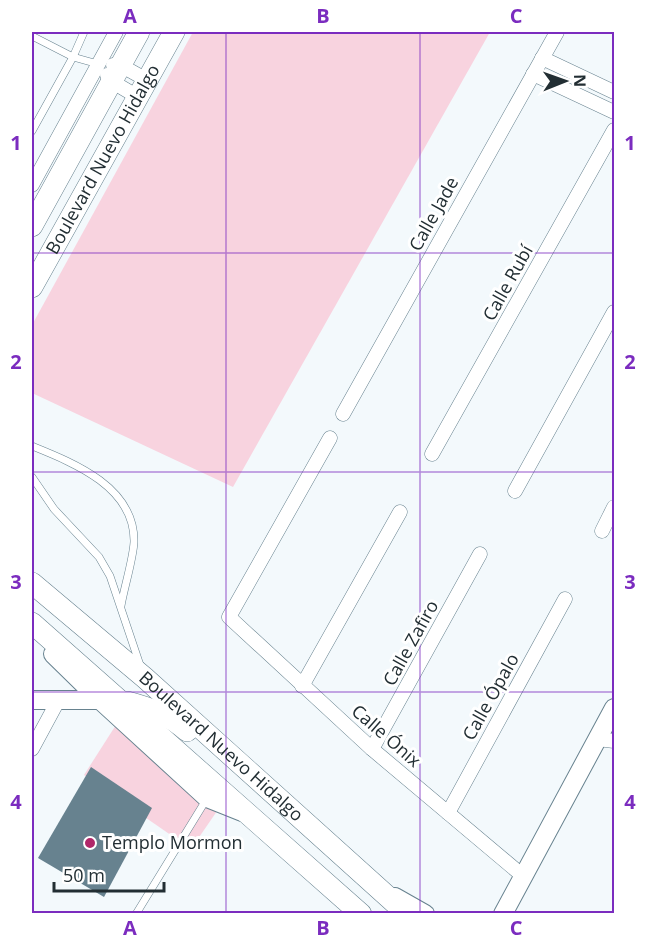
<svg xmlns="http://www.w3.org/2000/svg" width="646" height="945" viewBox="0 0 646 945" font-family="'Open Sans',sans-serif">
  <rect width="100%" height="100%" fill="#f3f9fc"/>
  <g fill="#f8d3df">
    <path d="M193 32H490L233 487 32 393V325Z"/>
    <path d="M123 714 228 795 191 849 84 775Z"/>
  </g>
  <path fill="#67828f" d="M91 767 152 808 104 897 38 858Z"/>
  <g fill="none" stroke-linecap="round" stroke-linejoin="round">
    <defs>
      <g id="lane">
        <path d="M32 36 73 57 98 64"/>
        <path d="M32 131 73 57 84 32"/>
        <path d="M32 446C74 463 135 487 134 542 133 560 124 588 121 606"/>
        <path d="M32 477 54 509 99 557 110 576 140 665"/>
        <path d="M136 914 206 800"/>
      </g>
      <g id="street">
        <path d="M542 58 614 92"/>
        <path d="M113 65H120L147 80"/>
        <path d="M533 74 614 112"/>
        <path d="M107 75 111 81 138 97"/>
        <path d="M32 185 116 32"/>
        <path d="M343 414 557 32"/>
        <path d="M330 438 229 617 372 749 523 876"/>
        <path d="M432 454 614 130"/>
        <path d="M515 491 614 312"/>
        <path d="M602 531 614 507"/>
        <path d="M302 686 400 512"/>
        <path d="M598 739 614 741"/>
        <path d="M32 749 59 699"/>
        <path d="M372 749 480 554"/>
        <path d="M448 813 565 599"/>
      </g>
      <g id="secondary">
        <path d="M53 654 100 700 207 798 242 812"/>
        <path d="M32 700H105"/>
        <path d="M395 897 425 914"/>
        <path d="M503 914 614 708"/>
      </g>
      <g id="primary">
        <path d="M32 226 139 32"/>
        <path id="s1" d="M32 287 174 32"/>
        <path id="s2" d="M32 583 145 678 407 914"/>
        <path d="M32 623 361 914"/>
        <path d="M127 702C150 708 169 715 187 731"/>
      </g>
    </defs>
    <use href="#lane" stroke="#67828f" stroke-width="8"/>
    <use href="#street" stroke="#67828f" stroke-width="15"/>
    <use href="#secondary" stroke="#67828f" stroke-width="20"/>
    <use href="#primary" stroke="#67828f" stroke-width="22"/>
    <use href="#lane" stroke="#fff" stroke-width="7"/>
    <use href="#street" stroke="#fff" stroke-width="14"/>
    <use href="#secondary" stroke="#fff" stroke-width="18"/>
    <use href="#primary" stroke="#fff" stroke-width="21"/>
  </g>
  <path fill="none" stroke="#7b2cbf" stroke-width="1.5" stroke-opacity="0.55" d="M226 32V914M420 32V914M32 253H614M32 472H614M32 692H614"/>
  <circle fill="#b02769" stroke="#fff" stroke-width="2" cx="90" cy="843" r="6"/>
  <g text-anchor="middle" stroke-width="6" stroke-linejoin="round" paint-order="stroke">
    <g font-size="18" fill="#222e33" stroke="#fff">
      <text dy="6" stroke="none"><textPath href="#s1" startOffset="146">Boulevard Nuevo Hidalgo</textPath></text>
      <text transform="translate(434 214) rotate(-61)" y="6">Calle Jade</text>
      <text transform="translate(508 283) rotate(-61)" y="6">Calle Rubí</text>
      <text transform="translate(411 643) rotate(-61)" y="6">Calle Zafiro</text>
      <text transform="translate(491 697) rotate(-61)" y="6">Calle Ópalo</text>
      <text transform="translate(386 736) rotate(41)" y="6">Calle Ónix</text>
      <text dy="6" stroke="none"><textPath href="#s2" startOffset="250">Boulevard Nuevo Hidalgo</textPath></text>
    </g>
    <g font-size="18" fill="#222e33" stroke="#fff" text-anchor="start">
      <text x="102" y="849">Templo Mormon</text>
    </g>
  </g>
  <rect width="646" height="945" fill="none" stroke="#ffffff" stroke-width="66"/>
  <g transform="translate(565 81) rotate(89)" stroke="#ffffff" stroke-width="4.5" paint-order="stroke">
  <path d="M0-4.5L10 22L0 15L-10 22Z" fill="#222e33"/>
  <text y="-9" font-size="16" font-weight="bold" text-anchor="middle" fill="#222e33">N</text>
  </g>
  <path d="M54 882v9h110v-9" fill="none" stroke="#222e33" stroke-width="3"/>
  <text x="63" y="882" font-size="18" fill="#222e33" stroke="#ffffff" stroke-width="4.5" paint-order="stroke">50 m</text>
  <rect x="33" y="33" width="580" height="879" fill="none" stroke="#7b2cbf" stroke-width="2"/>
  <g font-size="20" text-anchor="middle" font-weight="bold" fill="#7b2cbf">
    <text x="130" y="23">A</text>
    <text x="323" y="23">B</text>
    <text x="516" y="23">C</text>
    <text x="16" y="150">1</text>
    <text x="630" y="150">1</text>
    <text x="16" y="369">2</text>
    <text x="630" y="369">2</text>
    <text x="16" y="589">3</text>
    <text x="630" y="589">3</text>
    <text x="16" y="809">4</text>
    <text x="630" y="809">4</text>
    <text x="130" y="935">A</text>
    <text x="323" y="935">B</text>
    <text x="516" y="935">C</text>
  </g>
</svg>
